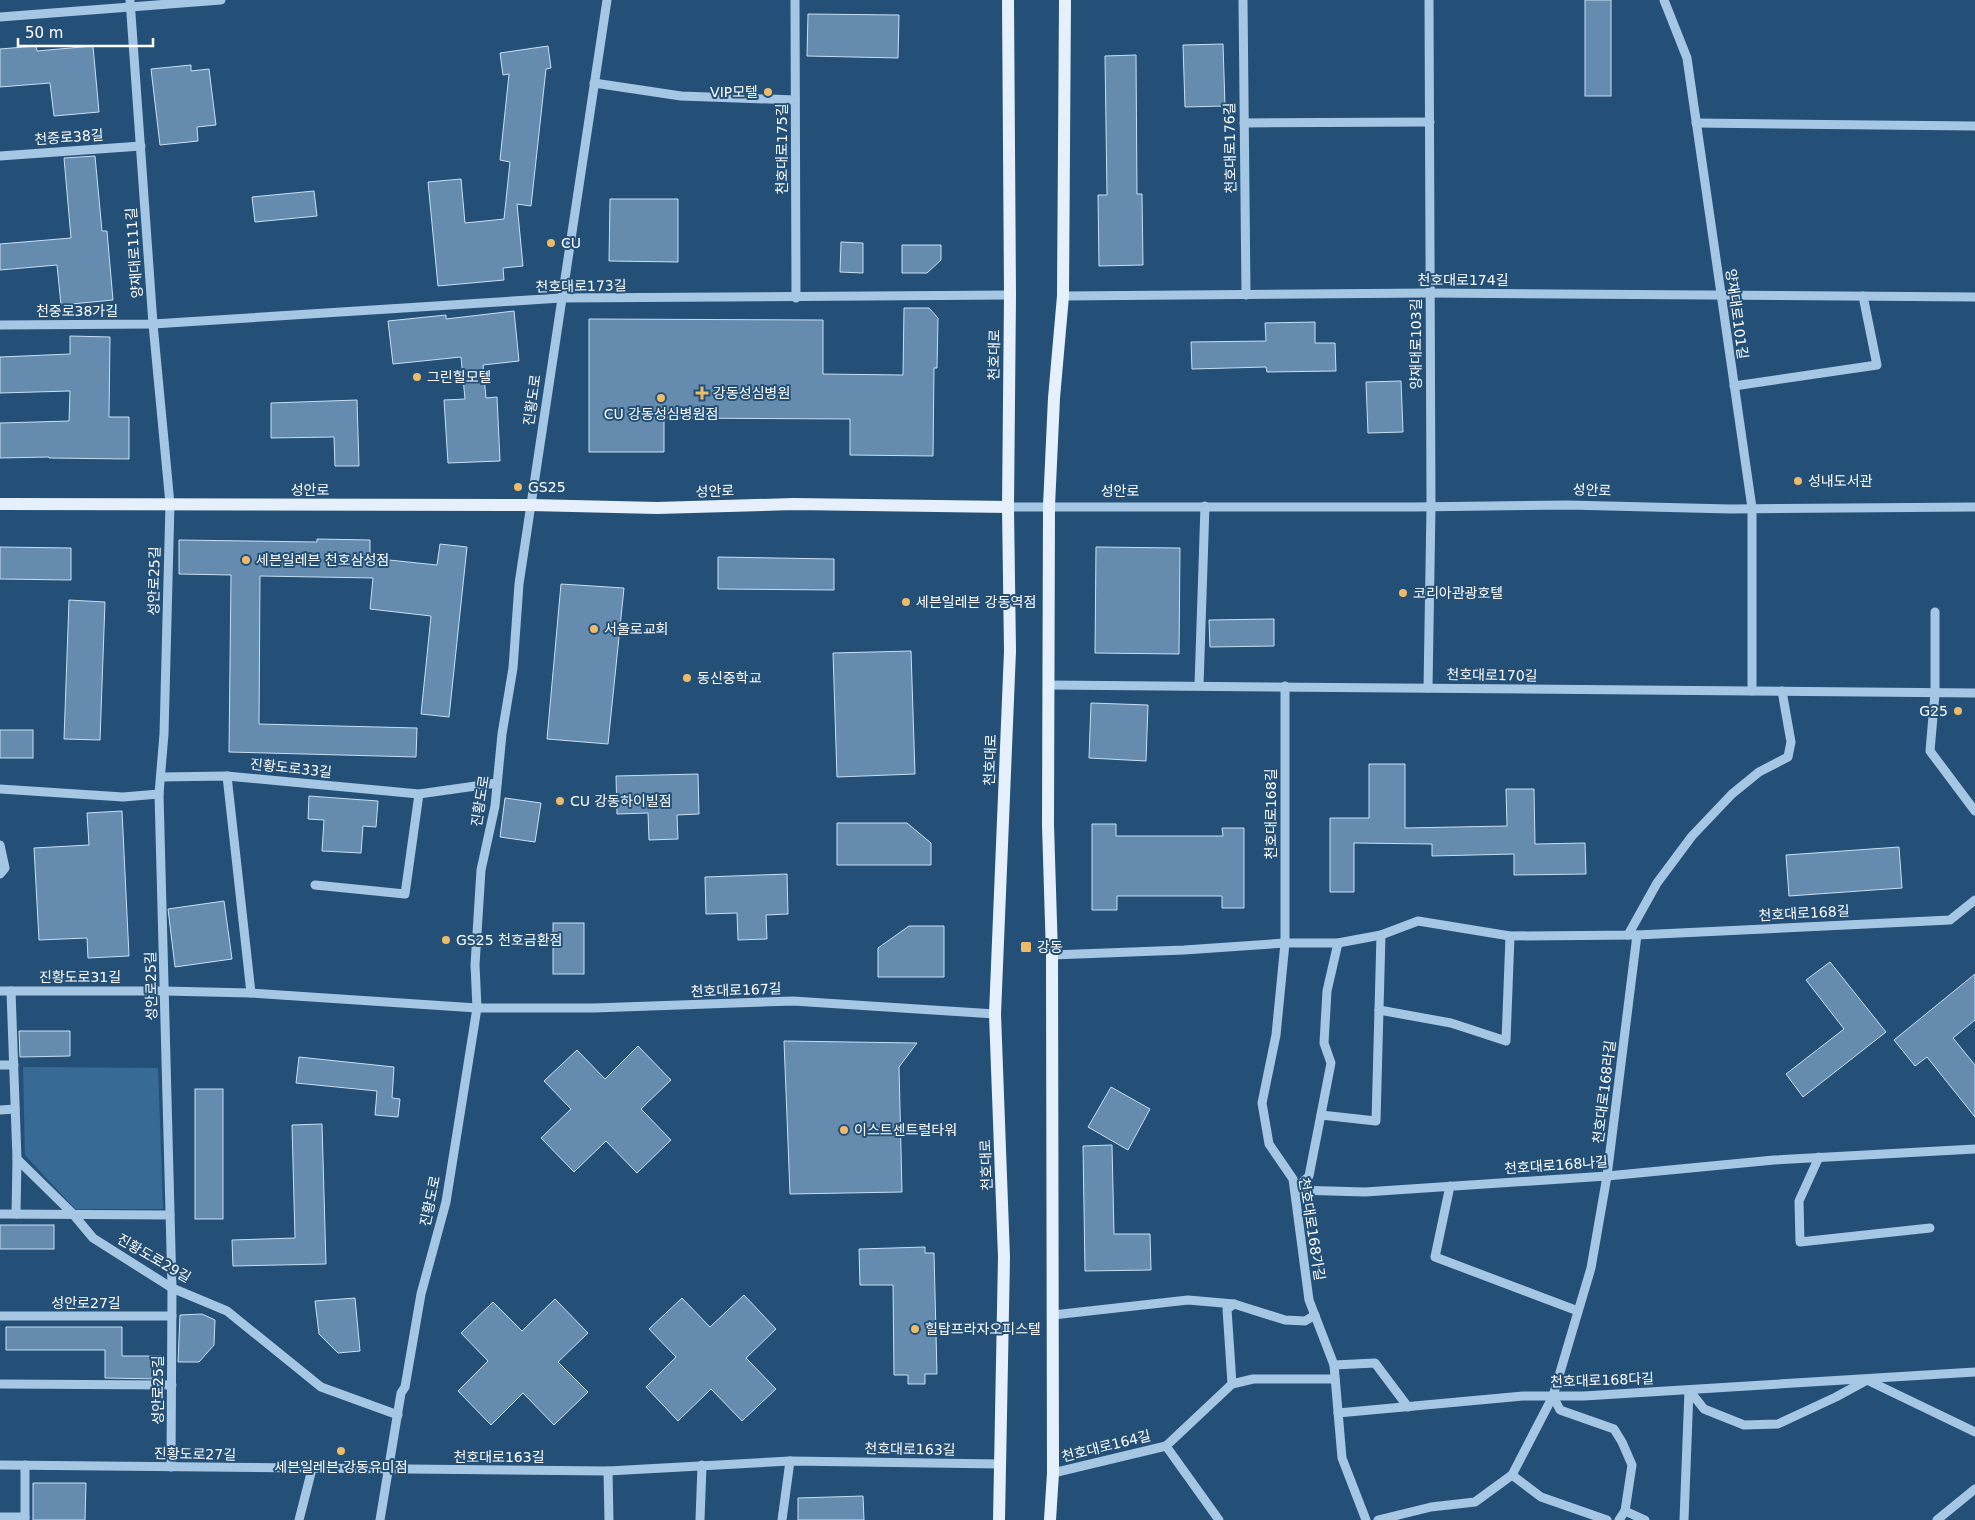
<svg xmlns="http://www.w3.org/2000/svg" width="1975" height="1520" viewBox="0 0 1975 1520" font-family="'DejaVu Sans','Noto Sans KR',sans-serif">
  <rect width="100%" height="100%" fill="#245078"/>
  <path fill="#376a95" d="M23 1067 158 1068 163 1209H75L25 1155Z"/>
  <g fill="#658cae" stroke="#c8dff3">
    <rect x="1585" y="0" width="26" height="96"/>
    <path d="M808 14 899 15 898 58 807 56Z"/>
    <path d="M1223 44 1225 106 1185 107 1183 45Z"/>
    <path d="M36 46 37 51 93 46 99 112 54 116 50 83 0 87V49Z"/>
    <path d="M548 46 551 68 546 69 531 206 517 204 523 266 503 268 504 280 438 286 428 182 461 179 465 223 504 219 510 162 500 160 509 74 503 75 500 53Z"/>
    <path d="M1136 55 1137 194H1142L1143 265 1099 266 1098 195H1107L1105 56Z"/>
    <path d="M191 65V71L209 69 216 125 197 127 198 141 160 145 151 69Z"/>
    <path d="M95 156 102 231H107L113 300 61 305 57 265 0 270V244L71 238 64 158Z"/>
    <path d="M314 191 317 216 255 222 252 197Z"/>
    <path d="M610 199H678V262L609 261Z"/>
    <path d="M841 242 863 243V273L840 272Z"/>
    <path d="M902 245H941V260L927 273H902Z"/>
    <path d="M904 308H929L938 318 937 368H934L933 456 850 455V419L664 418V452H589V319L823 320V374L903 375Z"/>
    <path d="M514 311 519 361 483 365 486 398 497 397 500 461 448 463 444 400 465 399 461 357 393 364 388 321 446 315V319Z"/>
    <path d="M1315 322V343H1335L1336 371 1267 372 1266 367 1192 369 1191 342 1266 341 1265 323Z"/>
    <path d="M70 336 110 337 109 417H129V459L49 458V457L0 458V423L69 421 70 391 0 393V357L70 354Z"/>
    <path d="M1401 381 1403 432 1368 433 1366 382Z"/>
    <path d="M357 400 359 466H335L334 437 271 438V403Z"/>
    <path d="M317 539 370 540V558L437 565 440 544 467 547 449 717 421 714 431 616 370 609 373 578 260 576 259 724 417 728 416 757 229 752 231 575 179 574V540L317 542Z"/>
    <path d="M0 547 71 548V580L0 579Z"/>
    <path d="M1096 547 1180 548 1179 654 1095 653Z"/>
    <path d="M718 557 834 559V590L718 589Z"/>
    <path d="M561 584 624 588 608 744 547 739Z"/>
    <path d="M69 600 105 602 100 740 64 739Z"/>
    <path d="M1274 619V646L1210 647 1209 620Z"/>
    <path d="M911 651 915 774 837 777 833 653Z"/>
    <path d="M1091 703 1148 705 1146 761 1089 758Z"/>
    <rect x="0" y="730" width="33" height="28"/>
    <path d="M1369 764H1405V828L1507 826 1506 789H1534L1535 844 1585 843 1586 874 1514 875V854L1432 856V844L1354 843V892H1330V818H1369Z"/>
    <path d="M698 774 699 814 677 815 678 839 649 840 648 813 617 814 616 776Z"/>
    <path d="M309 796 378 801 376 827 363 826 361 853 322 851 324 820 308 819Z"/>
    <path d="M505 798 541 803 535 842 500 837Z"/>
    <path d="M122 811 129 956 88 958 87 938 39 940 34 848 89 845 87 813Z"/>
    <path d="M837 823H907L931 843V865H837Z"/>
    <path d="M1092 824H1116V836H1223L1222 828H1244V908H1222V896H1117V910H1092Z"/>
    <path d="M1899 847 1902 888 1789 896 1786 855Z"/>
    <path d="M787 874 788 914 766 915 767 939 738 940 737 913 706 914 705 877Z"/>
    <path d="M224 901 232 959 175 967 168 909Z"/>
    <rect x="553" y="923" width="31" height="51"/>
    <path d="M909 926H944V977H878V948Z"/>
    <path d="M1830 962 1886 1032 1803 1097 1786 1074 1844 1029 1806 980Z"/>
    <path d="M1975 974V1020L1953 1038 1975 1065V1117L1927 1057 1915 1066 1894 1040Z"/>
    <path d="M19 1031H70V1056L20 1057Z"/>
    <path d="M784 1041 917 1043 899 1067 902 1192 790 1194Z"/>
    <path d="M638 1046 671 1080 641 1109 671 1140 637 1173 606 1141 574 1172 541 1138 571 1109 544 1081 577 1050 605 1079Z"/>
    <path d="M299 1057 394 1067 392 1098 400 1099 398 1117 375 1115 377 1091 296 1083Z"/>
    <path d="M1111 1087 1150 1109 1128 1150 1088 1127Z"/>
    <rect x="195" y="1089" width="28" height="130"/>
    <path d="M322 1124 326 1264 233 1266 232 1240 295 1238 292 1125Z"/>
    <path d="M1112 1145 1114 1234H1150L1151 1270 1085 1271 1083 1146Z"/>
    <rect x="0" y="1225" width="54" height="24"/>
    <path d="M925 1247V1253H934L937 1374H925V1384H908V1375H894L893 1285H860L859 1249Z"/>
    <path d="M744 1295 776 1329 746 1358 776 1389 742 1421 711 1389 678 1421 646 1387 676 1357 649 1329 682 1298 710 1327Z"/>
    <path d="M355 1298 360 1351 338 1353 319 1334 315 1301Z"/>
    <path d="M555 1299 588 1333 558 1362 588 1392 554 1425 523 1393 491 1425 458 1391 488 1361 461 1333 493 1302 522 1331Z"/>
    <path d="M202 1314 215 1320 214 1345 199 1362H178L180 1315Z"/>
    <path d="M6 1327H122V1356H161V1379L105 1378V1350H6Z"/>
    <path d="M33 1483H86L85 1520H33Z"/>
    <path d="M863 1496 864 1520H798V1498Z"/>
  </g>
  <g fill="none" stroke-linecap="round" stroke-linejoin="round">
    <g stroke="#a5c7e3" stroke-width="9">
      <path d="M130 0 153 324 170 504 164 734 159 794 172 1288 171 1467"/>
      <path d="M795 0 796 298"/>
      <path d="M1243 0 1246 295"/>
      <path d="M1664 0 1687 58 1752 508V691"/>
      <path d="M0 17 221 0"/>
      <path d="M594 83 681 96 795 100"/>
      <path d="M1244 123 1430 122"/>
      <path d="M1696 123 1975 126"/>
      <path d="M0 156 141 146"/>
      <path d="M1063 296 1430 293 1975 297"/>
      <path d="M0 325 153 324 561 298 1010 295"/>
      <path d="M1734 386 1877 365 1863 296"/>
      <path d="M1008 507H1414L1568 505 1730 509 1975 507"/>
      <path d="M1935 612V693L1930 751 1975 811"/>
      <path d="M1049 685 1975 693"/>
      <path d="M1199 685 1205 506"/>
      <path d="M1285 686V943L1276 1035 1262 1103 1269 1144 1293 1179 1309 1300 1334 1365 1342 1458 1366 1520"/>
      <path d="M1428 688 1431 507 1429 0"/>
      <path d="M227 776 251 993"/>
      <path d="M161 777 227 776 419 794 497 783"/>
      <path d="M0 789 123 797 159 794"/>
      <path d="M0 845 5 868 0 874"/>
      <path d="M315 885 405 894 419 794"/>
      <path d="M1628 935 1657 883 1692 836 1732 794 1759 772 1788 757 1791 742 1782 691"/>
      <path d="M1052 955 1184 950 1285 943H1338L1381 935 1418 921 1510 936 1637 935 1950 920 1975 900"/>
      <path d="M0 991H164L251 993 477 1008H594L793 1001 995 1014"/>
      <path d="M11 991 17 1159 16 1214"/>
      <path d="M1379 1010 1451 1023 1506 1041 1510 936"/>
      <path d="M0 1065H14"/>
      <path d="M0 1110 15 1109"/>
      <path d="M1321 1115 1376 1121 1381 935"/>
      <path d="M1819 1157 1799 1201 1800 1242 1930 1228"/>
      <path d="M17 1159 73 1214 93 1238 172 1288 227 1311 321 1387 398 1415"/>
      <path d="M1450 1186 1435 1257 1578 1311"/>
      <path d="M1295 1190 1365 1192 1607 1176 1774 1160 1975 1149"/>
      <path d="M1295 1190 1309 1176 1331 1063 1324 1043 1327 991 1338 943"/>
      <path d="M0 1214 170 1215"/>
      <path d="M1053 1315 1188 1300 1234 1304 1285 1320 1305 1321 1315 1315"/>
      <path d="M0 1316H172"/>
      <path d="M1334 1365 1375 1363 1408 1407"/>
      <path d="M0 1384 172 1385"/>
      <path d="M1232 1384 1227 1309 1234 1304"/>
      <path d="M1689 1390 1704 1409 1744 1425 1778 1424 1836 1397 1867 1380 1975 1432"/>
      <path d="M1553 1396 1560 1410 1614 1429 1622 1442 1632 1465 1625 1511 1645 1520"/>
      <path d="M1338 1413 1523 1396H1584L1975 1372"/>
      <path d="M1166 1446 1219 1520"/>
      <path d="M0 1465 608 1471 790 1461 1000 1464"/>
      <path d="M25 1465V1520"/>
      <path d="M608 1471 609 1520"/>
      <path d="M1053 1473 1166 1446 1232 1384 1253 1379H1335"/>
      <path d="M1512 1475 1541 1497 1607 1520"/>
      <path d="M0 1517H25"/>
      <path d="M299 1520 312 1469"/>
      <path d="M380 1520 401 1393 405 1387 421 1294 446 1202 477 1008 475 965 481 870 495 806 502 734 513 668 519 584 607 0"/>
      <path d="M700 1520 702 1465"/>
      <path d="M782 1520 790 1461"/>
      <path d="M1378 1520 1431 1507 1475 1502 1512 1475 1553 1396 1591 1268 1607 1176 1637 935"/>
      <path d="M1619 1520 1625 1511"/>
      <path d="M1684 1520 1689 1390"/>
      <path d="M1937 1520 1975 1489"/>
    </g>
    <g stroke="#e5f0fc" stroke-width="12">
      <path d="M0 504 531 505 657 508 794 504 1008 507"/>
      <path d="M999 1520 1004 1257 995 1014 1010 651 1008 507 1010 295 1008 0"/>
      <path d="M1050 1520 1053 1473 1052 955 1048 825 1049 506 1054 398 1063 296 1065 0"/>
    </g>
  </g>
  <g fill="#edbb69" stroke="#245078" stroke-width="2">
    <circle cx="768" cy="92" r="5"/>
    <circle cx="551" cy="243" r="5"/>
    <circle cx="417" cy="377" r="5"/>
    <path d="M699.5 385.5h5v5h5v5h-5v5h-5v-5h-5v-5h5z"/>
    <circle cx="661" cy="398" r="5"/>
    <circle cx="1798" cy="481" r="5"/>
    <circle cx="518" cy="487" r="5"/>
    <circle cx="246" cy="560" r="5"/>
    <circle cx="1403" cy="593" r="5"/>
    <circle cx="906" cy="602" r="5"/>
    <circle cx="594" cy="629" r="5"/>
    <circle cx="687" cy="678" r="5"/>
    <circle cx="1958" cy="711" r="5"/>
    <circle cx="560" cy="801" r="5"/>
    <circle cx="446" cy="940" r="5"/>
    <rect x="1020" y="941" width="12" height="12" rx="2.5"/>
    <circle cx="844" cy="1130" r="5"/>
    <circle cx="915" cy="1329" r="5"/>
    <circle cx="341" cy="1451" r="5"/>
  </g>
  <g text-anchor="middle" stroke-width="4" stroke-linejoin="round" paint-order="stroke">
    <g font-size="14" fill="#fff" stroke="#245078" text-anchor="start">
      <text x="758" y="97" text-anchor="end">VIP모텔</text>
      <text x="561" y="248">CU</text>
      <text x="427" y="382">그린힐모텔</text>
      <text x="713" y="398">강동성심병원</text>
      <text x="661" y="419" text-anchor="middle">CU 강동성심병원점</text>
      <text x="1808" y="486">성내도서관</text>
      <text x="528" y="492">GS25</text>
      <text x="256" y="565">세븐일레븐 천호삼성점</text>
      <text x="1413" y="598">코리아관광호텔</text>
      <text x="916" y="607">세븐일레븐 강동역점</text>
      <text x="604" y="634">서울로교회</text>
      <text x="697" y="683">동신중학교</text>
      <text x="1948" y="716" text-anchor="end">G25</text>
      <text x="570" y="806">CU 강동하이빌점</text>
      <text x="456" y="945">GS25 천호금환점</text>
      <text x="1037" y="952">강동</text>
      <text x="854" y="1135">이스트센트럴타워</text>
      <text x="925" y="1334">힐탑프라자오피스텔</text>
      <text x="341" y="1472" text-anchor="middle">세븐일레븐 강동유미점</text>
    </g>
    <g font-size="14" fill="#fff" stroke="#245078">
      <text transform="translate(69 137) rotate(-4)" y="5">천중로38길</text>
      <text transform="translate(1230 148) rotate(-91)" y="5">천호대로176길</text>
      <text transform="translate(782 149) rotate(-90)" y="5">천호대로175길</text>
      <text transform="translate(134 253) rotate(-94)" y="5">양재대로111길</text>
      <text x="1463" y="285">천호대로174길</text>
      <text transform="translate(581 286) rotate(-1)" y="5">천호대로173길</text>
      <text x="77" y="316">천중로38가길</text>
      <text transform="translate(1737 314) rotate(82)" y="5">양재대로101길</text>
      <text transform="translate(1416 344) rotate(-90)" y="5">양재대로103길</text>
      <text transform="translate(994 355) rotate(-89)" y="5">천호대로</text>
      <text transform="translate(532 400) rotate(-82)" y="5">진황도로</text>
      <text x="310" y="495">성안로</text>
      <text transform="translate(1592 490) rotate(2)" y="5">성안로</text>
      <text transform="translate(715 491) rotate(-2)" y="5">성안로</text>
      <text x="1120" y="496">성안로</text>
      <text transform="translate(154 581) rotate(-89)" y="5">성안로25길</text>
      <text transform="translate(1492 675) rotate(1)" y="5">천호대로170길</text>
      <text transform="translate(990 760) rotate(-88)" y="5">천호대로</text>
      <text transform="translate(291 768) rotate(6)" y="5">진황도로33길</text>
      <text transform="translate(480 801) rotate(-81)" y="5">진황도로</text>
      <text transform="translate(1271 814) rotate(-90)" y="5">천호대로168길</text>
      <text transform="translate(1804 913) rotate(-3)" y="5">천호대로168길</text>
      <text x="80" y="982">진황도로31길</text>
      <text transform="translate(151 986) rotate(-91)" y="5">성안로25길</text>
      <text transform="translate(736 990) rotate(-2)" y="5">천호대로167길</text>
      <text transform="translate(1604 1092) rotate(-83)" y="5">천호대로168라길</text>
      <text transform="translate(986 1165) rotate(-92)" y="5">천호대로</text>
      <text transform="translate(1556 1165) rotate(-4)" y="5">천호대로168나길</text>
      <text transform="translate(430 1201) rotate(-78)" y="5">진황도로</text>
      <text transform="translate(1312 1229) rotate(81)" y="5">천호대로168가길</text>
      <text transform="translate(154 1258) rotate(30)" y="5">진황도로29길</text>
      <text x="86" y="1308">성안로27길</text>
      <text transform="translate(1602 1380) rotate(-2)" y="5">천호대로168다길</text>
      <text transform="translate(158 1390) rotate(-90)" y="5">성안로25길</text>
      <text transform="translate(1106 1446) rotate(-14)" y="5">천호대로164길</text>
      <text transform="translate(910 1449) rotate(1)" y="5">천호대로163길</text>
      <text transform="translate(195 1454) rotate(1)" y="5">진황도로27길</text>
      <text x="499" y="1462">천호대로163길</text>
    </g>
  </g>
  <path d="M18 38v8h135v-8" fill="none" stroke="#ffffff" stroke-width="2.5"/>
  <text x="25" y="38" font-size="15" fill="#ffffff" stroke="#245078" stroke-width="4" paint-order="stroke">50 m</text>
</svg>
